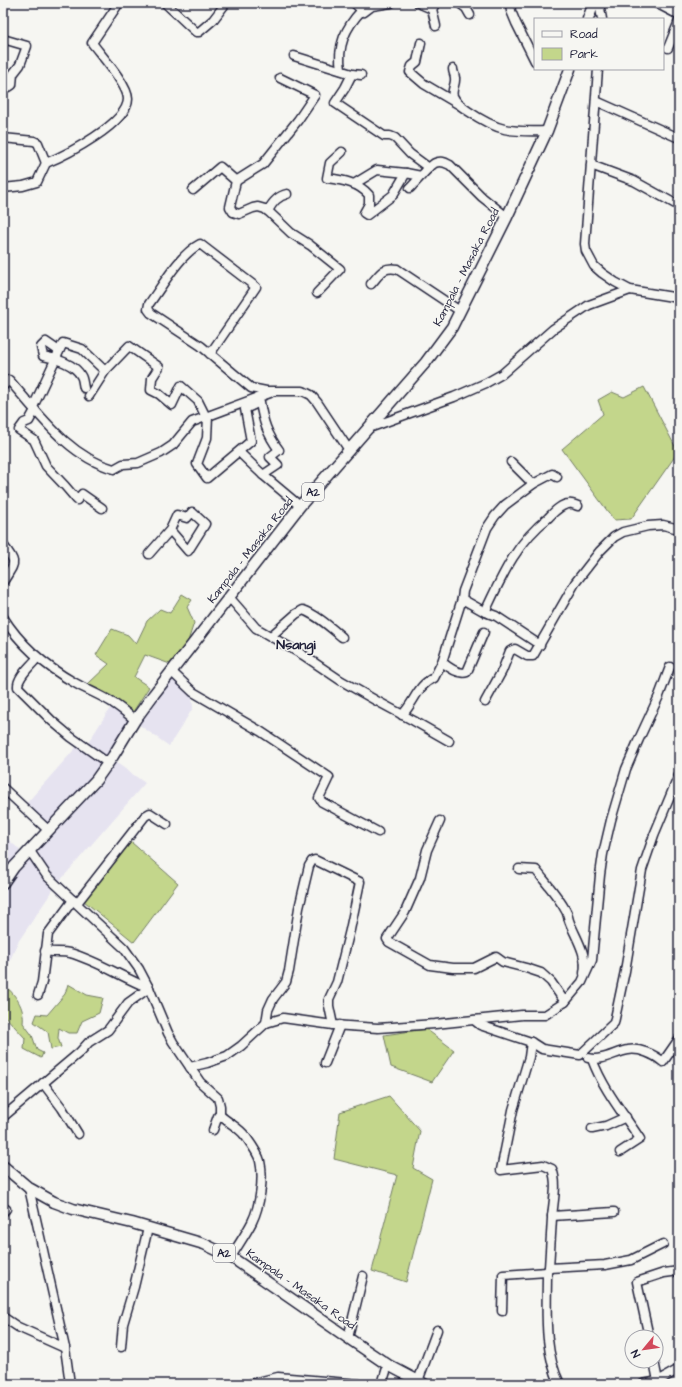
<svg xmlns="http://www.w3.org/2000/svg" width="682" height="1387" viewBox="0 0 682 1387" font-family="'Architects Daughter',sans-serif">
  <rect width="100%" height="100%" fill="#f6f6f2"/>
  <filter id="ink" filterUnits="userSpaceOnUse"><feTurbulence type="fractalNoise" baseFrequency=".025" numOctaves="2"/><feDisplacementMap in="SourceGraphic" scale="8" xChannelSelector="R" yChannelSelector="G"/><feConvolveMatrix kernelMatrix="1 2 1 2 8 2 1 2 1" color-interpolation-filters="sRGB"/></filter>
  <g filter="url(#ink)">
    <g fill="#e6e3f0">
      <path d="M174 677 192 696 193 708 169 746 138 724Z"/>
      <path d="M112 705 132 721 104 761 77 796 46 826 25 805 80 743 86 746Z"/>
      <path d="M114 761 145 783 58 883 39 859 36 852 96 789Z"/>
      <path d="M3 835 20 850 3 873Z"/>
      <path d="M32 854 53 890 18 942 3 976V890L16 871Z"/>
    </g>
    <g fill="#c3d68b" stroke="#727c63">
      <path d="M644 387 678 452 631 519 614 520 562 449 603 414 598 400 612 392 624 397Z"/>
      <path d="M182 594 192 600 187 607 194 623 188 641 170 664 145 655 134 677 149 687 131 715 101 698 88 684 109 664 96 655 112 629 128 635 136 644 147 621 160 609 170 613Z"/>
      <path d="M131 842 178 883 134 942 84 901Z"/>
      <path d="M3 984C15 994 25 1007 23 1023L32 1035 37 1050 43 1053 41 1058 24 1049 25 1038 3 1014Z"/>
      <path d="M68 984 87 995 103 998 99 1013 82 1021 77 1033H68L59 1028 58 1038 61 1047 51 1049 48 1032 34 1022 37 1014 47 1015 65 994Z"/>
      <path d="M426 1029 454 1050 432 1082 391 1067 384 1035Z"/>
      <path d="M389 1096 420 1131 413 1168 432 1179 406 1282 372 1271 397 1175 334 1159 340 1112Z"/>
    </g>
    <g fill="none" stroke-linecap="round" stroke-linejoin="round">
      <defs>
        <g id="minor">
          <path d="M165 3 196 32H199L213 20 226 3"/>
          <path d="M354 3 364 12 372 6 391 3"/>
          <path d="M418 3 432 9"/>
          <path d="M459 3 466 8 470 15"/>
          <path d="M510 3 511 11 516 23 535 61"/>
          <path d="M599 3 602 19"/>
          <path d="M656 3 679 15"/>
          <path d="M436 26 432 9 436 3"/>
          <path d="M3 39 27 46 20 65 13 74 12 85 9 87 3 86"/>
          <path d="M421 43 417 62 412 66 410 72 424 84 458 104"/>
          <path d="M668 48 679 21"/>
          <path d="M294 56 352 74 361 75"/>
          <path d="M453 69C453 72 455 75 455 78 456 84 451 90 453 96 456 103 462 107 468 111 499 132 510 132 547 131"/>
          <path d="M598 69 585 244 586 251 594 266 602 273 615 282 630 290 679 298"/>
          <path d="M341 70C337 46 345 28 362 10"/>
          <path d="M352 74 345 88 335 103 384 136H390L395 138 410 154 429 168"/>
          <path d="M596 101 679 138"/>
          <path d="M3 138 34 141 38 143 46 163"/>
          <path d="M342 152 330 163 327 178C343 180 359 183 369 195V204L364 213 367 215 393 195 406 173 421 176"/>
          <path d="M591 165 634 181 679 206"/>
          <path d="M236 181 263 164 298 120 315 95 280 78"/>
          <path d="M354 184 377 170 406 173"/>
          <path d="M3 188 23 186 37 182 46 163C66 155 128 123 128 99 128 85 101 55 92 43L119 3"/>
          <path d="M410 188C416 182 429 166 435 163 441 160 446 163 450 165L482 197 507 217"/>
          <path d="M193 190 220 167 236 181 230 207 233 212 239 214 253 208 258 207 265 209 269 212 291 233 310 245 340 269 317 293"/>
          <path d="M268 211C272 203 278 196 287 194"/>
          <path d="M371 284C380 274 383 266 397 269L460 311"/>
          <path d="M59 351 46 342 41 347 43 356C55 358 75 364 81 376 83 379 83 385 84 388"/>
          <path d="M210 354 256 287 200 244C179 255 163 285 149 304L148 309 151 313 201 346 251 388 266 391H303L311 395 317 402 349 450"/>
          <path d="M105 371 129 346 159 367 152 378 151 390 159 394 172 405 181 386 198 401 206 417"/>
          <path d="M3 386 9 380C39 414 69 457 114 469L123 464 138 463 161 453 173 445 192 422 270 393"/>
          <path d="M33 407 63 343 82 349 105 371 89 396"/>
          <path d="M35 410 29 421 24 423 19 430 34 440 46 466 65 486 77 500 82 494 102 508"/>
          <path d="M208 416 207 438 197 464 207 478 251 441 245 409 260 402C263 421 267 434 279 450L270 457 278 465 263 475 239 452"/>
          <path d="M369 428 454 397 486 383 502 374 553 329 589 305 630 290"/>
          <path d="M263 475 300 506"/>
          <path d="M533 484 552 474 557 477"/>
          <path d="M3 545C18 564 15 562 3 582"/>
          <path d="M149 554 170 530 177 515 187 518 192 512 205 524 188 551 170 530"/>
          <path d="M229 597 256 628 263 632 303 655 340 680 375 700 414 721 449 741"/>
          <path d="M462 599 485 612 496 616 540 645"/>
          <path d="M485 612C502 576 516 543 548 518 553 513 561 504 569 504 571 503 575 505 578 506"/>
          <path d="M3 617C21 646 45 666 75 683 87 690 101 695 113 703 121 708 128 714 135 720"/>
          <path d="M271 636 296 614 303 610C317 615 330 627 342 637"/>
          <path d="M37 658C31 666 17 677 18 687L52 721 71 737 108 763"/>
          <path d="M442 662C448 667 459 675 467 672L484 632"/>
          <path d="M172 672 193 692 260 731 329 777 319 798 322 802 378 832"/>
          <path d="M485 702 502 671 510 651 515 649 527 656H533L575 583 600 551 614 537 623 532 648 526 663 525 679 529"/>
          <path d="M402 715C414 703 418 684 434 678L442 662 462 599 463 591 487 528 495 516 505 505 533 484 511 462"/>
          <path d="M3 788 48 830"/>
          <path d="M440 821 427 850 420 878 405 912 387 939 389 942 430 965 453 968H474L496 957 503 962 526 968 541 973 551 982 565 1002"/>
          <path d="M30 851 47 876 124 948 139 969 149 988 168 1033 173 1042 200 1082 218 1098 220 1106V1115C228 1123 239 1127 246 1137 251 1144 258 1153 260 1161 264 1178 260 1206 252 1222 246 1234 238 1245 231 1257"/>
          <path d="M519 869 536 870C546 883 558 896 566 911 568 914 568 919 570 923 576 938 588 955 584 973"/>
          <path d="M77 903 145 816 150 813 167 824"/>
          <path d="M45 951C54 953 62 951 70 953 98 961 123 978 149 988"/>
          <path d="M38 995 42 982 48 934 73 900"/>
          <path d="M474 1020 480 1025 531 1042 542 1049 580 1055 614 1023 625 971 642 870 654 835 679 775"/>
          <path d="M266 1023 268 1010 273 999 286 982 289 971 299 908 309 866 312 861 315 860 360 882 350 930 337 982 329 999V1006L333 1025"/>
          <path d="M531 1042 529 1057 513 1110 501 1170 543 1165 552 1169C558 1184 553 1202 552 1218 551 1235 550 1251 549 1268L547 1272C547 1309 543 1350 560 1384"/>
          <path d="M588 1058C602 1062 615 1052 628 1050 639 1048 654 1054 663 1062L679 1039"/>
          <path d="M592 1059C603 1089 623 1113 640 1139L620 1152"/>
          <path d="M325 1063 340 1025"/>
          <path d="M190 1067 207 1063 227 1056 241 1046 266 1023 283 1018 333 1025 378 1028 435 1024 522 1015H545L565 1002 582 982 592 960 600 875 603 854 611 820 626 769 639 739 659 696 670 667"/>
          <path d="M43 1083 62 1108 78 1134"/>
          <path d="M3 1117 80 1052 89 1042 108 1030 128 1003 149 988"/>
          <path d="M592 1129 606 1126 626 1117"/>
          <path d="M213 1130 218 1116 220 1115"/>
          <path d="M29 1188 65 1348 70 1384"/>
          <path d="M3 1212 6 1209"/>
          <path d="M552 1216 614 1212"/>
          <path d="M549 1268 605 1265 631 1260 663 1244"/>
          <path d="M502 1311 503 1275 547 1272"/>
          <path d="M3 1317 18 1327 65 1348"/>
          <path d="M649 1337 637 1282 664 1273 679 1271"/>
          <path d="M348 1338 363 1276"/>
          <path d="M121 1347 123 1324 134 1287 148 1228"/>
          <path d="M654 1361 658 1381"/>
          <path d="M418 1381 437 1330"/>
          <path d="M250 1384 278 1377 359 1384"/>
          <path d="M382 1384 388 1365"/>
          <path d="M643 1384 658 1381 679 1369"/>
        </g>
        <g id="major">
          <path d="M588 19 594 3"/>
          <path d="M3 883 14 867 96 780 113 756 135 720 154 694 300 506 426 362 452 327 507 217 547 131 570 69"/>
          <path d="M3 1166 29 1188 54 1202 73 1209 132 1223 204 1244 231 1257 348 1338 388 1365 424 1384"/>
        </g>
      </defs>
      <use href="#minor" stroke="#22223b" stroke-width="11"/>
      <use href="#major" stroke="#22223b" stroke-width="13"/>
      <use href="#minor" stroke="#f6f6f2" stroke-width="8"/>
      <use href="#major" stroke="#f6f6f2" stroke-width="10"/>
    </g>
  </g>
  <g text-anchor="middle" stroke-width="3" stroke-linejoin="round" paint-order="stroke">
    <g fill="#f6f6f2" stroke="#626272" stroke-width="1">
      <rect x="302" y="483" width="22" height="18" rx="3"/>
      <rect x="213" y="1244" width="22" height="18" rx="3"/>
    </g>
    <g font-size="11" font-weight="bold" fill="#22223b">
      <text x="313" y="496">A2</text>
      <text x="224" y="1257">A2</text>
    </g>
    <g font-size="12" fill="#22223b" stroke="#f6f6f2">
      <text transform="translate(466 267) rotate(-63)" y="4">Kampala - Masaka Road</text>
      <text transform="translate(250 550) rotate(-52)" y="4">Kampala - Masaka Road</text>
      <text transform="translate(301 1289) rotate(35)" y="4">Kampala - Masaka Road</text>
    </g>
    <g font-size="14" font-weight="bold" fill="#22223b" stroke="#f6f6f2">
      <text x="296" y="649">Nsangi</text>
    </g>
  </g>
  <rect width="682" height="1387" fill="none" stroke="#f6f6f2" stroke-width="16"/>
  <rect x="8" y="8" width="666" height="1371" fill="none" stroke="#22223b" stroke-width="1.5" filter="url(#ink)"/>
  <rect x="534" y="18" width="130" height="52" fill="#f6f6f2" stroke="#a1a1a9"/>
  <rect x="542" y="31" width="20" height="6" fill="#f6f6f2" stroke="#a1a1a9"/>
  <text x="570" y="38" font-size="12" fill="#22223b">Road</text>
  <rect x="542" y="48" width="20" height="12" fill="#c3d68b" stroke="#a1a1a9"/>
  <text x="570" y="58" font-size="12" fill="#22223b">Park</text>
  <g transform="translate(644 1349) rotate(241)"><circle r="19" fill="#f6f6f2" stroke="#a1a1a9"/>
  <path d="M0-3L7 15L0 10L-7 15Z" fill="#d1495b"/>
  <text y="-6" font-size="11" font-weight="bold" text-anchor="middle" fill="#22223b">N</text>
  </g>
</svg>
